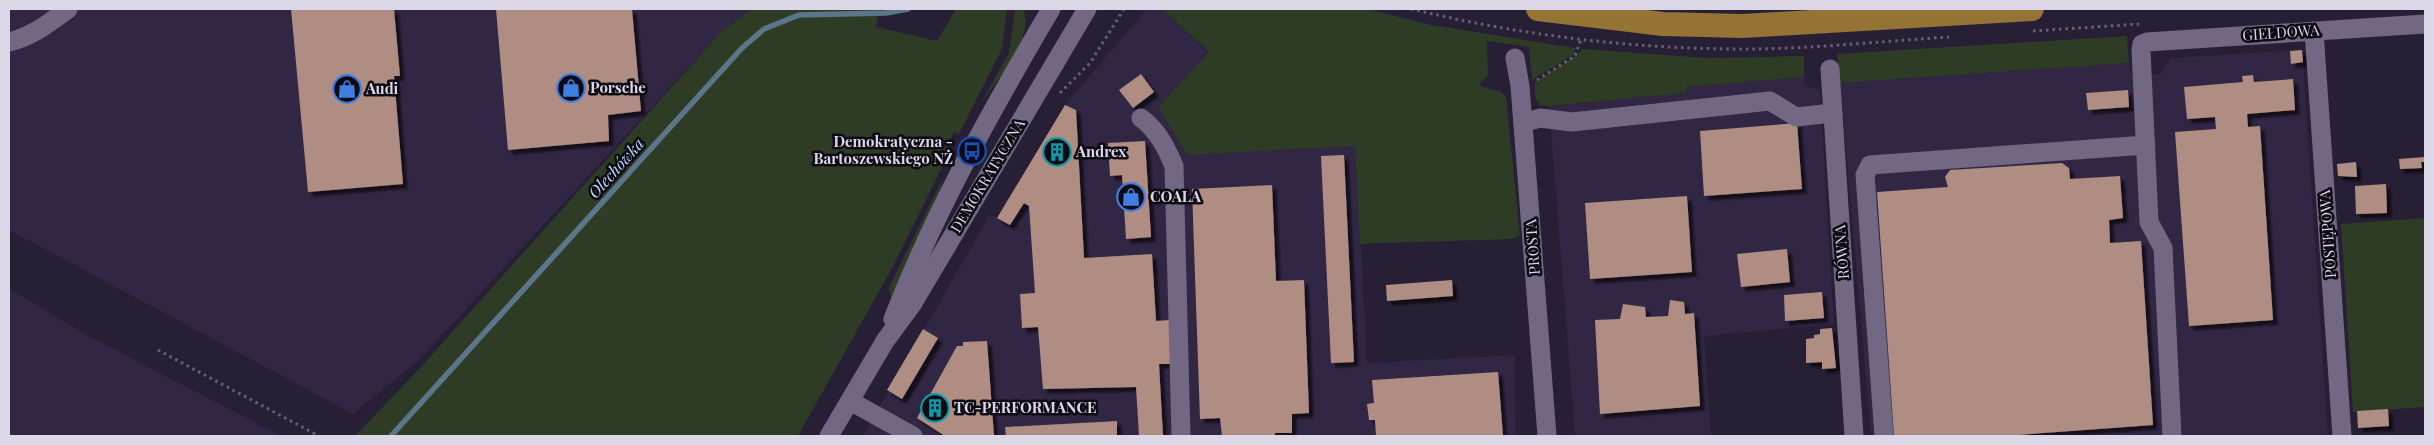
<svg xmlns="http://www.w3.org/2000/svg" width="2434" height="445" viewBox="0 0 2434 445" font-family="'Playfair Display',serif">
  <defs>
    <filter id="shadow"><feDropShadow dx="4.5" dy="4.5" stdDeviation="1" flood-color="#0009"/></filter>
  </defs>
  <rect width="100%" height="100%" fill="#271f36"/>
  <g fill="#312644">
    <path d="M9 9H752L721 32 420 359 353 414 9 230Z"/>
    <path d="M1147 9H1162L1209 53 1158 107 1187 155 1356 146 1367 363 1515 355 1516 436H863L989 216 998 217 1065 105Z"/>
    <path d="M2302 50 2328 436H1871L1840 83 2129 63 2130 74H2161L2170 58Z"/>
    <path d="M1804 77 1805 86 1820 89 1834 324 1704 336 1711 436H1575L1549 106 1686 93V87Z"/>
    <path d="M9 288 87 335 281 436H9Z"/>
  </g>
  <g fill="#2e3b25">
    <path d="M752 9H879L876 27 937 41 956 9H1007L1002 49 959 134 954 132 946 147 951 149 892 268 798 436H355L420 368 721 32Z"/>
    <path d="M1015 9H1023C1036 37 997 80 981 103L1009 53Z"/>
    <path d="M1162 9H1367L1431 25 1576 48 1573 55 1532 80 1529 47 1487 41 1488 76 1481 81 1480 86 1501 92 1506 97 1520 235 1512 239 1360 244 1355 146 1187 155 1158 107 1209 52Z"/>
    <path d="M2127 36 2129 63 1840 83 1837 54Z"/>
    <path d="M1582 49 1707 58 1804 56V77L1686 87V93L1549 106 1539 105 1535 97V82L1577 55Z"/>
    <path d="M943 178 935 211 892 304 889 288Z"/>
    <path d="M2425 218V407L2353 412 2341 224Z"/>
  </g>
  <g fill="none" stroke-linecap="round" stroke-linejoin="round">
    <path stroke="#5b768b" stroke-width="5.5" d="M391 436 742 48 764 29 799 15 886 13 908 9"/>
  </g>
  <g fill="#af8d82" filter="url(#shadow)">
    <path d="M291 9H394L400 76H394L403 184 308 192Z"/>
    <path d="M496 9H632L641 111 608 115 609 141 508 150Z"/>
    <path d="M2302 50 2303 62 2291 64 2290 51Z"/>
    <path d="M1141 74 1154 92 1133 108 1119 90Z"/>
    <path d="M2253 75 2254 82 2293 79 2295 110 2247 114 2248 127 2260 126 2273 320 2189 326 2175 132 2216 129 2215 117 2187 119 2184 87 2243 82 2242 76Z"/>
    <path d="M2128 90 2129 107 2088 110 2086 93Z"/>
    <path d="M1065 105 1076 110 1084 258 1152 254 1156 321 1169 320 1171 364H1159L1163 436H1139L1136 387 1043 389 1038 327 1022 328 1020 294 1035 293 1029 206 1024 203 1010 225 997 218Z"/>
    <path d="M1797 123 1802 189 1704 196 1700 131Z"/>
    <path d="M1145 141 1151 237 1126 239 1122 175 1110 176 1108 143Z"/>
    <path d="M1344 155 1354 362 1331 363 1321 156Z"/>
    <path d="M2425 157V162H2421L2422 168 2400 169 2399 159Z"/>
    <path d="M2356 162 2357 177 2338 176 2337 164Z"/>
    <path d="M2062 163 2069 168 2070 179 2120 176 2123 218 2109 220 2110 243 2141 241 2153 425 2004 436H1894L1877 192 1948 187 1945 177 1950 170Z"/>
    <path d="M2386 184 2387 213 2356 214 2355 186Z"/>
    <path d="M1272 185 1276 281 1304 280 1309 413 1292 414V433H1275V436H1222L1220 418 1200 419 1192 189Z"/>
    <path d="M1687 196 1692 272 1590 279 1585 203Z"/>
    <path d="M1787 249 1790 282 1741 287 1737 254Z"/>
    <path d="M1452 280 1453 296 1387 301 1386 285Z"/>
    <path d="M1822 292 1824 318 1785 321 1784 295Z"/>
    <path d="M1670 300 1684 302 1685 314 1694 313 1700 406 1600 414 1595 320 1620 319 1623 304 1645 307 1646 317 1668 316Z"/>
    <path d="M1832 328 1836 368 1822 369V362L1806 363V339L1814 338V335L1820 334V329Z"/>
    <path d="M923 329 938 338 902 399 887 390Z"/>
    <path d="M987 341 994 436H945L917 418 957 346H963V342Z"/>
    <path d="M1498 372 1503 436H1376L1375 420H1369L1367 404 1374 403 1372 380Z"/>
    <path d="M2388 409 2389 426 2358 428 2357 411Z"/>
    <path d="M1117 421V436H1006L1005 427Z"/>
  </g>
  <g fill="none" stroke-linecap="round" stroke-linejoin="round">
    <g stroke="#686175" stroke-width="3" stroke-dasharray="2.5 4" stroke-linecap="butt">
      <path d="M1411 9C1524 36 1640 50 1756 49 1820 48 1885 41 1949 37"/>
      <path d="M2033 31 2139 24"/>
      <path d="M1537 80 1575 56 1581 39"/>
      <path d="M1060 93 1090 63 1124 9"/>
      <path d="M158 350 319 436"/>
    </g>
    <g stroke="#726884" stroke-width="19">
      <path d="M2314 31 2342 436"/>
      <path d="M9 42C33 36 49 23 68 9"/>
      <path d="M1515 58 1520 86 1547 436"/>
      <path d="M1830 69 1854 436"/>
      <path d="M1141 118C1158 131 1166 147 1174 166L1181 436"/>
      <path d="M1523 123 1540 118 1572 122 1770 101 1796 117 1833 113"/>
      <path d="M893 319C935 211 992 109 1051 9"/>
      <path d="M850 401 913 436"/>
      <path d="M829 436 885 341 913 303 1087 9"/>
      <path d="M1884 436 1865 175 1870 165 2146 145"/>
      <path d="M2172 436 2163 248 2149 222 2141 50 2142 44 2147 42 2425 24"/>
    </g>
    <path stroke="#947335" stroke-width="24" d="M1538 9 1663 24 1743 26 2032 9"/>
  </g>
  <defs>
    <symbol id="shop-ring" viewBox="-11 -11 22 22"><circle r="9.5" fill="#0f0b15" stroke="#3f7fe0" stroke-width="1.5"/><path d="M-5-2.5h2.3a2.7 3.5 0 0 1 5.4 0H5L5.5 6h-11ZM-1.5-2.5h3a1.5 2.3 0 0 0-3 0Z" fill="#3f7fe0"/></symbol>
    <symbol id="bus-ring" viewBox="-11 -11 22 22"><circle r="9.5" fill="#0f0b15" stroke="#1a4fb4" stroke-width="1.5"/><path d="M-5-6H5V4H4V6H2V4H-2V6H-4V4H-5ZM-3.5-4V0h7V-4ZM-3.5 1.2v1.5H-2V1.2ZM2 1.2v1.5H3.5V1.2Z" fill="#1a4fb4"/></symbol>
    <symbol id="building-ring" viewBox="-11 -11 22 22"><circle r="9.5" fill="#0f0b15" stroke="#0f9aa8" stroke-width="1.5"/><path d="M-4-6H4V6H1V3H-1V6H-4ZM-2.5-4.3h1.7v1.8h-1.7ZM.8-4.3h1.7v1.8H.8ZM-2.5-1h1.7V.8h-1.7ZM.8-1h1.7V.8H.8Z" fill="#0f9aa8"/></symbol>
  </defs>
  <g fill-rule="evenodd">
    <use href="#shop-ring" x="555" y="72" width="32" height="32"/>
    <use href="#shop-ring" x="331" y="73" width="32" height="32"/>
    <use href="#bus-ring" x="956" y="135" width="32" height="32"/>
    <use href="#building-ring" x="1041" y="136" width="32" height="32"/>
    <use href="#shop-ring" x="1115" y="181" width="32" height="32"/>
    <use href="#building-ring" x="919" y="392" width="32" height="32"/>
  </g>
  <g text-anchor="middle" stroke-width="5" stroke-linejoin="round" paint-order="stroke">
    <g font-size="15" fill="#dcd7e7" stroke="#0f0b15">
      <text transform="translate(2281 33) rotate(-4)" y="5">GIEŁDOWA</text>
      <text transform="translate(988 176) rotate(-59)" y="5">DEMOKRATYCZNA</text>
      <text transform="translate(2328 234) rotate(-94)" y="5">POSTĘPOWA</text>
      <text transform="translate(1533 247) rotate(-94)" y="5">PROSTA</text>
      <text transform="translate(1842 252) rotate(-94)" y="5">RÓWNA</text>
    </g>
    <g font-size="15" font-weight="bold" fill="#dcd7e7" stroke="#0f0b15" text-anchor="start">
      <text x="590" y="93">Porsche</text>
      <text x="366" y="94">Audi</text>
      <text x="953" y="147" text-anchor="end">Demokratyczna -<tspan x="953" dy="17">Bartoszewskiego NŻ</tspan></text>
      <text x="1076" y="157">Andrex</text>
      <text x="1150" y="202">COALA</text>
      <text x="954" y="413">TC-PERFORMANCE</text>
    </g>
    <g font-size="16" font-style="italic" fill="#b6defd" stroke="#0f0b15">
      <text transform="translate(616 168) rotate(-48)" y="6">Olechówka</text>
    </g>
  </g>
  <rect width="2434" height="445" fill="none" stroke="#dcd7e7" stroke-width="20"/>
</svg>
